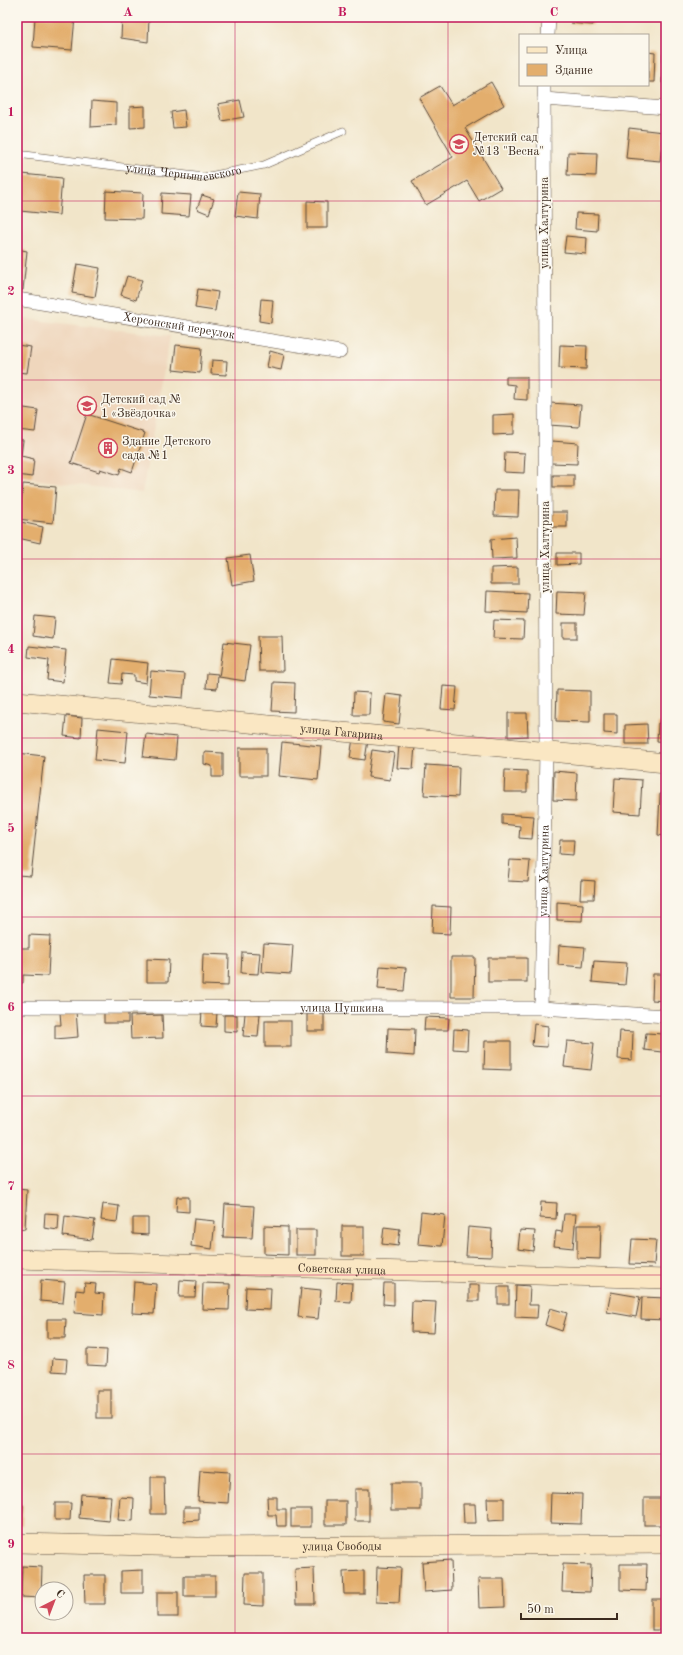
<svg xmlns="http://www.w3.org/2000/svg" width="683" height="1655" viewBox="0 0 683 1655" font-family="'Old Standard TT',serif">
  <rect width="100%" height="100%" fill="#fbf7ec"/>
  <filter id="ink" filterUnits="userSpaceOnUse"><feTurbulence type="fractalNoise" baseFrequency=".025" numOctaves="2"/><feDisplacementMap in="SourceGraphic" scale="8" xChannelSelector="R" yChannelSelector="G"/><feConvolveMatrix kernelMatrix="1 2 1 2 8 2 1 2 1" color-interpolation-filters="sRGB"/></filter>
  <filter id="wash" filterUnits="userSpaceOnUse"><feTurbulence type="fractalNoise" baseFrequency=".012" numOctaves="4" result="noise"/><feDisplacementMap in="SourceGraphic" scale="16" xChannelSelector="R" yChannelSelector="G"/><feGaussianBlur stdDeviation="0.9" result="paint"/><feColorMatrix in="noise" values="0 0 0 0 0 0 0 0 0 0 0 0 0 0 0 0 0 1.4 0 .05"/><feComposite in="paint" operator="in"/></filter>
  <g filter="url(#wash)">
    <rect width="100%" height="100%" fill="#f1e5c9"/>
    <path fill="#efd6bc" d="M17 318 170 336 142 493 17 477Z"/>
    <g id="blocks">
      <g fill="#e3ae6d">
        <path d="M35 17H75L72 50 33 47Z"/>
        <path d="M122 17H149L148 42 121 38Z"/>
        <path d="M572 17H593V25L571 23Z"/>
        <path d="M648 52 655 53 654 82H648Z"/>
        <path d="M663 54H666V83H662Z"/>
        <path d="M491 82 504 105 465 128 501 188 479 201 467 181 426 205 412 181 453 157 419 98 440 86 452 105Z"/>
        <path d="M240 100 244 117 222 121 218 104Z"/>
        <path d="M92 101 116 103V125L91 127Z"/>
        <path d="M145 106V127L130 128V107Z"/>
        <path d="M184 110 186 127 173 128 171 112Z"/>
        <path d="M629 128 663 132 660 161 626 158Z"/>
        <path d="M568 152 597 153 596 176 567 175Z"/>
        <path d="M22 174 62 178 59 215 20 211Z"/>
        <path d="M106 191 143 193 142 219 105 218Z"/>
        <path d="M238 192 260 194 258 219 235 216Z"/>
        <path d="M162 193 191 195 189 216 161 214Z"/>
        <path d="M202 195 214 199 209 214 197 209Z"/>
        <path d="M307 201 327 202V228H307Z"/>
        <path d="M576 213 598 214 597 231 575 229Z"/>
        <path d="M566 236 587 238 586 254 564 252Z"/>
        <path d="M17 249 27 251 23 290H17Z"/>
        <path d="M77 264 100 268 95 297 72 293Z"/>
        <path d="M127 276 142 280 136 300 121 295Z"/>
        <path d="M198 289 218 292 215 311 195 308Z"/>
        <path d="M261 299 273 300 271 323 259 321Z"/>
        <path d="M17 345 31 347 27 373 17 372Z"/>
        <path d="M176 345 202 348 200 373 173 370Z"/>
        <path d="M560 345 587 346 586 369 559 368Z"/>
        <path d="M270 351 284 355 281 370 267 367Z"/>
        <path d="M212 360 227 361 226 375 211 374Z"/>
        <path d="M506 377H527V400L514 399 515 385 506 384Z"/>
        <path d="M550 403 581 405 579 427 548 425Z"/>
        <path d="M17 407 38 410 35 432 17 430Z"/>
        <path d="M87 414 145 433 132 472 121 468 119 475 100 469 99 472 71 463Z"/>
        <path d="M514 414V434L493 435V415Z"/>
        <path d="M17 439 23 440 21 456 34 459 32 477 17 475Z"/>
        <path d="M552 441 578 443 577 464 551 463Z"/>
        <path d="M505 452 525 453 524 473 504 472Z"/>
        <rect x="553" y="475" width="21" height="12"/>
        <path d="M23 484 56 487 53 523 17 519V503L21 504Z"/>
        <path d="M495 490H519L518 517 494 516Z"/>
        <rect x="551" y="512" width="16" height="15"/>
        <path d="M21 522 43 527 40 543 18 538Z"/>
        <path d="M516 537 517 558 492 559 491 539Z"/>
        <path d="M557 553H579V564L557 565Z"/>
        <path d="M250 555 254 581 232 585 228 558Z"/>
        <path d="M518 567V584H491V568Z"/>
        <path d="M487 591 528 593 527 613 486 611Z"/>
        <path d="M557 591 586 592 584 615 556 614Z"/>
        <path d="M35 616 55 618 53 639 33 636Z"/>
        <path d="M494 620 524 621 523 639 493 638Z"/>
        <rect x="563" y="623" width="14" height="15"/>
        <path d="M258 636H282L283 671H259Z"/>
        <path d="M224 642 250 645 245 681 219 677Z"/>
        <path d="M29 646 66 650 63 682 47 680 49 660 28 657Z"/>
        <path d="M113 659 148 663 146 683 134 681V675L122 674 121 684 110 683Z"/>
        <path d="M151 671 185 674 183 698 149 695Z"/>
        <path d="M207 673 218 674 217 689 206 688Z"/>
        <path d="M274 682 295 683 294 712 272 711Z"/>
        <path d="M443 686 457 687 455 710 441 709Z"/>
        <path d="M557 690 590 691V722L556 721Z"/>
        <path d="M354 692 370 693 369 715H353Z"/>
        <path d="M386 694 402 696 399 724 383 722Z"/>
        <path d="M508 713H527L528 736 508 737Z"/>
        <path d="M604 714H617V734L604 733Z"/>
        <path d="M66 716 82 718 81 738 64 736Z"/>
        <path d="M658 723 666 724V742L657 741Z"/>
        <path d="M647 724 648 744H625V725Z"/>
        <path d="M98 728 128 731 125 763 95 760Z"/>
        <path d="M146 734 177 737 175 760 143 757Z"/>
        <path d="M353 738 368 740 365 760 350 758Z"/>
        <path d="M282 742 321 746 318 780 279 776Z"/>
        <path d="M399 745 415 746 413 769 397 768Z"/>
        <rect x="239" y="748" width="27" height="28"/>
        <path d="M372 750 394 753 390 780 368 777Z"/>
        <path d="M204 752 223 753V777H212V766L204 764Z"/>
        <path d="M17 753 44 756 31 876 17 875Z"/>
        <path d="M426 765 459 767 458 797 424 795Z"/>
        <path d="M505 770 527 771V792H504Z"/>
        <path d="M554 771 577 773 576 801 553 800Z"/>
        <path d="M615 778 642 780 640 814 613 812Z"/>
        <path d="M660 794H666V836L658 835Z"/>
        <path d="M502 814 534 816 532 839 519 838 520 826 502 824Z"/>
        <path d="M560 840H574L573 855 559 854Z"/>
        <path d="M510 860 530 861 528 882 508 881Z"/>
        <path d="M581 880 595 881 594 899H580Z"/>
        <path d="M557 902 583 904 582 921 557 920Z"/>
        <path d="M433 906 451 907 450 934 432 933Z"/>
        <path d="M29 935 50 936 48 976 23 975V983H17V948H29Z"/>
        <path d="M264 943 293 945 291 974 262 972Z"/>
        <path d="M559 945 585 947 583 967 558 965Z"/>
        <path d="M242 952 260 953 258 974 241 973Z"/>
        <path d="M203 954 229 955 228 986 202 985Z"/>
        <path d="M451 957H475L474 997H451Z"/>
        <rect x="488" y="958" width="39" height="24"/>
        <path d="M147 959 169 960 168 982H147Z"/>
        <path d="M594 961 627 963 625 985 592 982Z"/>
        <path d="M380 966 406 968 404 991 378 989Z"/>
        <path d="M653 974H666V1001L652 1000Z"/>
        <path d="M76 1011 78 1037 55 1039V1025H61L60 1012Z"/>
        <path d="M202 1011 217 1012 216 1027 201 1026Z"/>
        <path d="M128 1012V1023H104V1013Z"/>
        <path d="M245 1013 260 1014 258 1037 243 1036Z"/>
        <rect x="307" y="1014" width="17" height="17"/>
        <path d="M162 1015 163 1038 131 1039 130 1016Z"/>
        <path d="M224 1015H237V1032L224 1031Z"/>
        <path d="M425 1017 449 1018 448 1030H424Z"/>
        <rect x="265" y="1021" width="26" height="26"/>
        <path d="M534 1024 548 1026 547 1047 532 1046Z"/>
        <path d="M388 1028 415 1029 414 1056 387 1054Z"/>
        <path d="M454 1029 468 1030 467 1050 453 1049Z"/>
        <path d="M620 1031 633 1032 632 1060 618 1059Z"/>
        <path d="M646 1033 664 1034 662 1052 644 1050Z"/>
        <path d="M485 1041H511V1070L484 1069Z"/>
        <path d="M567 1041 594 1043 591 1070 564 1067Z"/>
        <path d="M17 1189 27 1190 25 1229 17 1228Z"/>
        <path d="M177 1197H189V1212L176 1211Z"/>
        <path d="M541 1202 557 1203 556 1219 540 1218Z"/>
        <path d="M103 1204 119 1206 117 1222 101 1220Z"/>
        <path d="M225 1204 254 1206 252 1238 223 1237Z"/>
        <path d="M421 1212 445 1215 442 1246 418 1244Z"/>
        <path d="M45 1213 59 1214 58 1230 44 1228Z"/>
        <path d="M564 1214H576L573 1248 554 1246 556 1231 562 1232Z"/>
        <path d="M65 1216 95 1220 92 1240 63 1236Z"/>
        <path d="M133 1218H148V1235L133 1234Z"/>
        <path d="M194 1219 215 1221 212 1249 191 1246Z"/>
        <path d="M577 1225H601L600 1259 577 1258Z"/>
        <path d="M264 1226 288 1227V1255L264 1254Z"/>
        <rect x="342" y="1226" width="22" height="30"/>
        <path d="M384 1227 400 1229 398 1246 382 1244Z"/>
        <path d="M468 1227 492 1229 491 1257 466 1256Z"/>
        <rect x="296" y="1230" width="20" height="25"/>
        <path d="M520 1230 535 1231 533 1251 518 1249Z"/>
        <path d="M632 1239 656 1240 654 1265 630 1264Z"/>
        <path d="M41 1280 65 1282 63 1303 40 1301Z"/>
        <path d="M180 1280 196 1281 195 1297H179Z"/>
        <path d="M134 1282 156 1284 154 1314 132 1313Z"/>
        <path d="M337 1282 352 1283 351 1302 336 1301Z"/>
        <path d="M85 1283 96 1284 95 1293 104 1294 103 1315 74 1313 76 1290 84 1291Z"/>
        <path d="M203 1283 230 1284 229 1310 202 1309Z"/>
        <path d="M384 1283H394V1305L383 1304Z"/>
        <rect x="469" y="1285" width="10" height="16"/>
        <path d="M516 1285 530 1286 529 1305H538L537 1318 515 1317Z"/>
        <path d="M246 1287 271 1288 270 1310 245 1309Z"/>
        <rect x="498" y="1287" width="11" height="17"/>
        <path d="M301 1288 321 1290 318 1319 298 1317Z"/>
        <path d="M611 1292 640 1297 636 1317 607 1312Z"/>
        <path d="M642 1297 666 1298V1320L641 1319Z"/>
        <path d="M412 1301 436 1302 434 1333 411 1332Z"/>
        <path d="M550 1308 567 1313 562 1331 545 1325Z"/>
        <path d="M47 1319H66L65 1338H47Z"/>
        <path d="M87 1349 107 1350 106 1366 87 1365Z"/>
        <path d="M53 1358 67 1359 66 1372 52 1371Z"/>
        <rect x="97" y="1390" width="14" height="28"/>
        <path d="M200 1470 230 1472 228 1503 198 1501Z"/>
        <path d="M151 1477H164L165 1514H151Z"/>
        <rect x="391" y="1483" width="30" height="27"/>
        <rect x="355" y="1489" width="14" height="32"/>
        <path d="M551 1493 582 1494 581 1524 550 1523Z"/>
        <path d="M81 1494 111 1496 109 1521 79 1518Z"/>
        <path d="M120 1497 134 1498 133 1521 118 1520Z"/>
        <path d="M267 1497H277V1509H286V1526H277L276 1515H268Z"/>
        <path d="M487 1498H504V1520L488 1521Z"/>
        <rect x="644" y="1498" width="22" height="27"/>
        <rect x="325" y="1501" width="21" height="24"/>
        <path d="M55 1503H71L70 1520H55Z"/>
        <path d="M17 1504 23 1505 22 1526 17 1525Z"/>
        <path d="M463 1504H475L476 1523H464Z"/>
        <path d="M184 1507H199V1520L184 1521Z"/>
        <rect x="291" y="1509" width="20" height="18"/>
        <path d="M451 1560 452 1590 424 1592 422 1562Z"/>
        <path d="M563 1564 591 1565 590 1592 562 1591Z"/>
        <path d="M620 1564H647L646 1591 620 1590Z"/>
        <path d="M22 1566 42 1567 41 1598 21 1597Z"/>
        <path d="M377 1567 401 1568 399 1603 376 1602Z"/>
        <path d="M314 1568 315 1604H296L295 1569Z"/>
        <path d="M143 1570V1593H121V1571Z"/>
        <path d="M364 1571V1594H344L343 1572Z"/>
        <path d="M245 1573H263V1606L244 1605Z"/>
        <path d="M84 1575H105V1604H85Z"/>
        <rect x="184" y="1576" width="31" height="20"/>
        <path d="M478 1579H504L505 1607 479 1608Z"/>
        <rect x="157" y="1592" width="21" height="25"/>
        <rect x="652" y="1599" width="14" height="31"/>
      </g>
    </g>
  </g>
  <g filter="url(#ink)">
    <use href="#blocks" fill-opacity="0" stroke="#564638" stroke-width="1"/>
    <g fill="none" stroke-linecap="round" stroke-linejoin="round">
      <defs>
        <g id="lane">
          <path id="s1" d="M17 154 204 177 264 165 343 131"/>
        </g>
        <g id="street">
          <path d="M548 35 549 17"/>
          <path d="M544 99 666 108"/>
          <path id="s2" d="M17 299 340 352"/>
          <path id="s3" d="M17 1007 541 1008 666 1016"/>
          <path id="s4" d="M541 1008 546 751 544 85"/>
        </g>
        <g id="secondary">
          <path id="s5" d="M17 701 666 763"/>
          <path id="s6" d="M17 1259 666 1279"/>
          <path id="s7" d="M17 1543 197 1547 666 1544"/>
        </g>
      </defs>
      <use href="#lane" stroke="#564638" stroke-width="8"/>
      <use href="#street" stroke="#564638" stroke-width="14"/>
      <use href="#secondary" stroke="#564638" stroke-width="20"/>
      <use href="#lane" stroke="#fff" stroke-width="7"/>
      <use href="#street" stroke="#fff" stroke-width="13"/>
      <use href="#secondary" stroke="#fae7c3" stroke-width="19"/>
    </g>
  </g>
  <path fill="none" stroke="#c2185b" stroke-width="1" stroke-opacity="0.55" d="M235 17V1638M448 17V1638M17 201H666M17 380H666M17 559H666M17 738H666M17 917H666M17 1096H666M17 1275H666M17 1454H666"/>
  <defs>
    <symbol id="school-ring" viewBox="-11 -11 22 22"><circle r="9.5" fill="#fbf7ec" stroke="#d1495b" stroke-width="1.5"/><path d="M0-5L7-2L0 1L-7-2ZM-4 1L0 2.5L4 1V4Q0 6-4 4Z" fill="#d1495b"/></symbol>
    <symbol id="building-ring" viewBox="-11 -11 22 22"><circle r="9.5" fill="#fbf7ec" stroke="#d1495b" stroke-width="1.5"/><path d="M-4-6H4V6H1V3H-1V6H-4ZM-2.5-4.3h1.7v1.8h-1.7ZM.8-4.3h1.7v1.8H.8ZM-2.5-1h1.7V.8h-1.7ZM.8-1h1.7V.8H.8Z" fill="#d1495b"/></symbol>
  </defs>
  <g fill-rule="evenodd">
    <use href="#school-ring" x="448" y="133" width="22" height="22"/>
    <use href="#school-ring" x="76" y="395" width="22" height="22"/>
    <use href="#building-ring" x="97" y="437" width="22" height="22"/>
  </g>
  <g text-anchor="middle" stroke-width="3" stroke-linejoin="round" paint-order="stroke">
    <g font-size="12" fill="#3b2a1e" stroke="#fbf7ec" text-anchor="start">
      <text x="473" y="141">Детский сад<tspan x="473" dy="14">№13 "Весна"</tspan></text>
      <text x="101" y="403">Детский сад №<tspan x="101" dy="14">1 «Звёздочка»</tspan></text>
      <text x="122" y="445">Здание Детского<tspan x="122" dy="14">сада №1</tspan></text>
    </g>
    <g font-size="12" fill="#3b2a1e" stroke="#fbf7ec">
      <text dy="4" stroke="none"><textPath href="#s1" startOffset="168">улица Чернышевского</textPath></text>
      <text transform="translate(544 223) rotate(-90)" y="4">улица Халтурина</text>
      <text dy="4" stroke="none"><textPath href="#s2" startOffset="164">Херсонский переулок</textPath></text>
      <text transform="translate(545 547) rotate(-90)" y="4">улица Халтурина</text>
      <text dy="4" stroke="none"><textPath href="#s5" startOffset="326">улица Гагарина</textPath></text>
      <text dy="4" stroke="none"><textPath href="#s4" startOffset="137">улица Халтурина</textPath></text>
      <text dy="4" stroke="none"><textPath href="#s3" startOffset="325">улица Пушкина</textPath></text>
      <text dy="4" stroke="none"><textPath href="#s6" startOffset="325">Советская улица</textPath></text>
      <text dy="4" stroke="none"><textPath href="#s7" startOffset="325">улица Свободы</textPath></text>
    </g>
  </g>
  <rect width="683" height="1655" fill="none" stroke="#fbf7ec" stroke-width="44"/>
  <rect x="519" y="34" width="130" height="52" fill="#fbf7ec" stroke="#aea59a"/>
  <rect x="527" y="47" width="20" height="6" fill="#fae7c3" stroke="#aea59a"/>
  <text x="555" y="54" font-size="12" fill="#3b2a1e">Улица</text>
  <rect x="527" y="64" width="20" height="12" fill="#e3ae6d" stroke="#aea59a"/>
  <text x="555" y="74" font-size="12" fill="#3b2a1e">Здание</text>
  <g transform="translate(54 1601) rotate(42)"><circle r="19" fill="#fbf7ec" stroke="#aea59a"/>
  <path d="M0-3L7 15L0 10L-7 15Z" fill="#d1495b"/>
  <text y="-6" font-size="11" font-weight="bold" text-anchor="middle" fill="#3b2a1e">С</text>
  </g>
  <path d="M521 1613v6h96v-6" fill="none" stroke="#3b2a1e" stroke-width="2"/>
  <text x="527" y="1613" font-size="12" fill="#3b2a1e" stroke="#fbf7ec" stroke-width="3" paint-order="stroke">50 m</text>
  <rect x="22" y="22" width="639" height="1611" fill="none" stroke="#c2185b" stroke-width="1.5"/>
  <g font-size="13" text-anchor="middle" font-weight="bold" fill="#c2185b">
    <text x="128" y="16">A</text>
    <text x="342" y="16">B</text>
    <text x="554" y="16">C</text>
    <text x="11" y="116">1</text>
    <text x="11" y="295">2</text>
    <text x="11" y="474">3</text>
    <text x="11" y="653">4</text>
    <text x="11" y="832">5</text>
    <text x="11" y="1011">6</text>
    <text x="11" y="1190">7</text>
    <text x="11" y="1369">8</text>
    <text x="11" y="1548">9</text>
  </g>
</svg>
